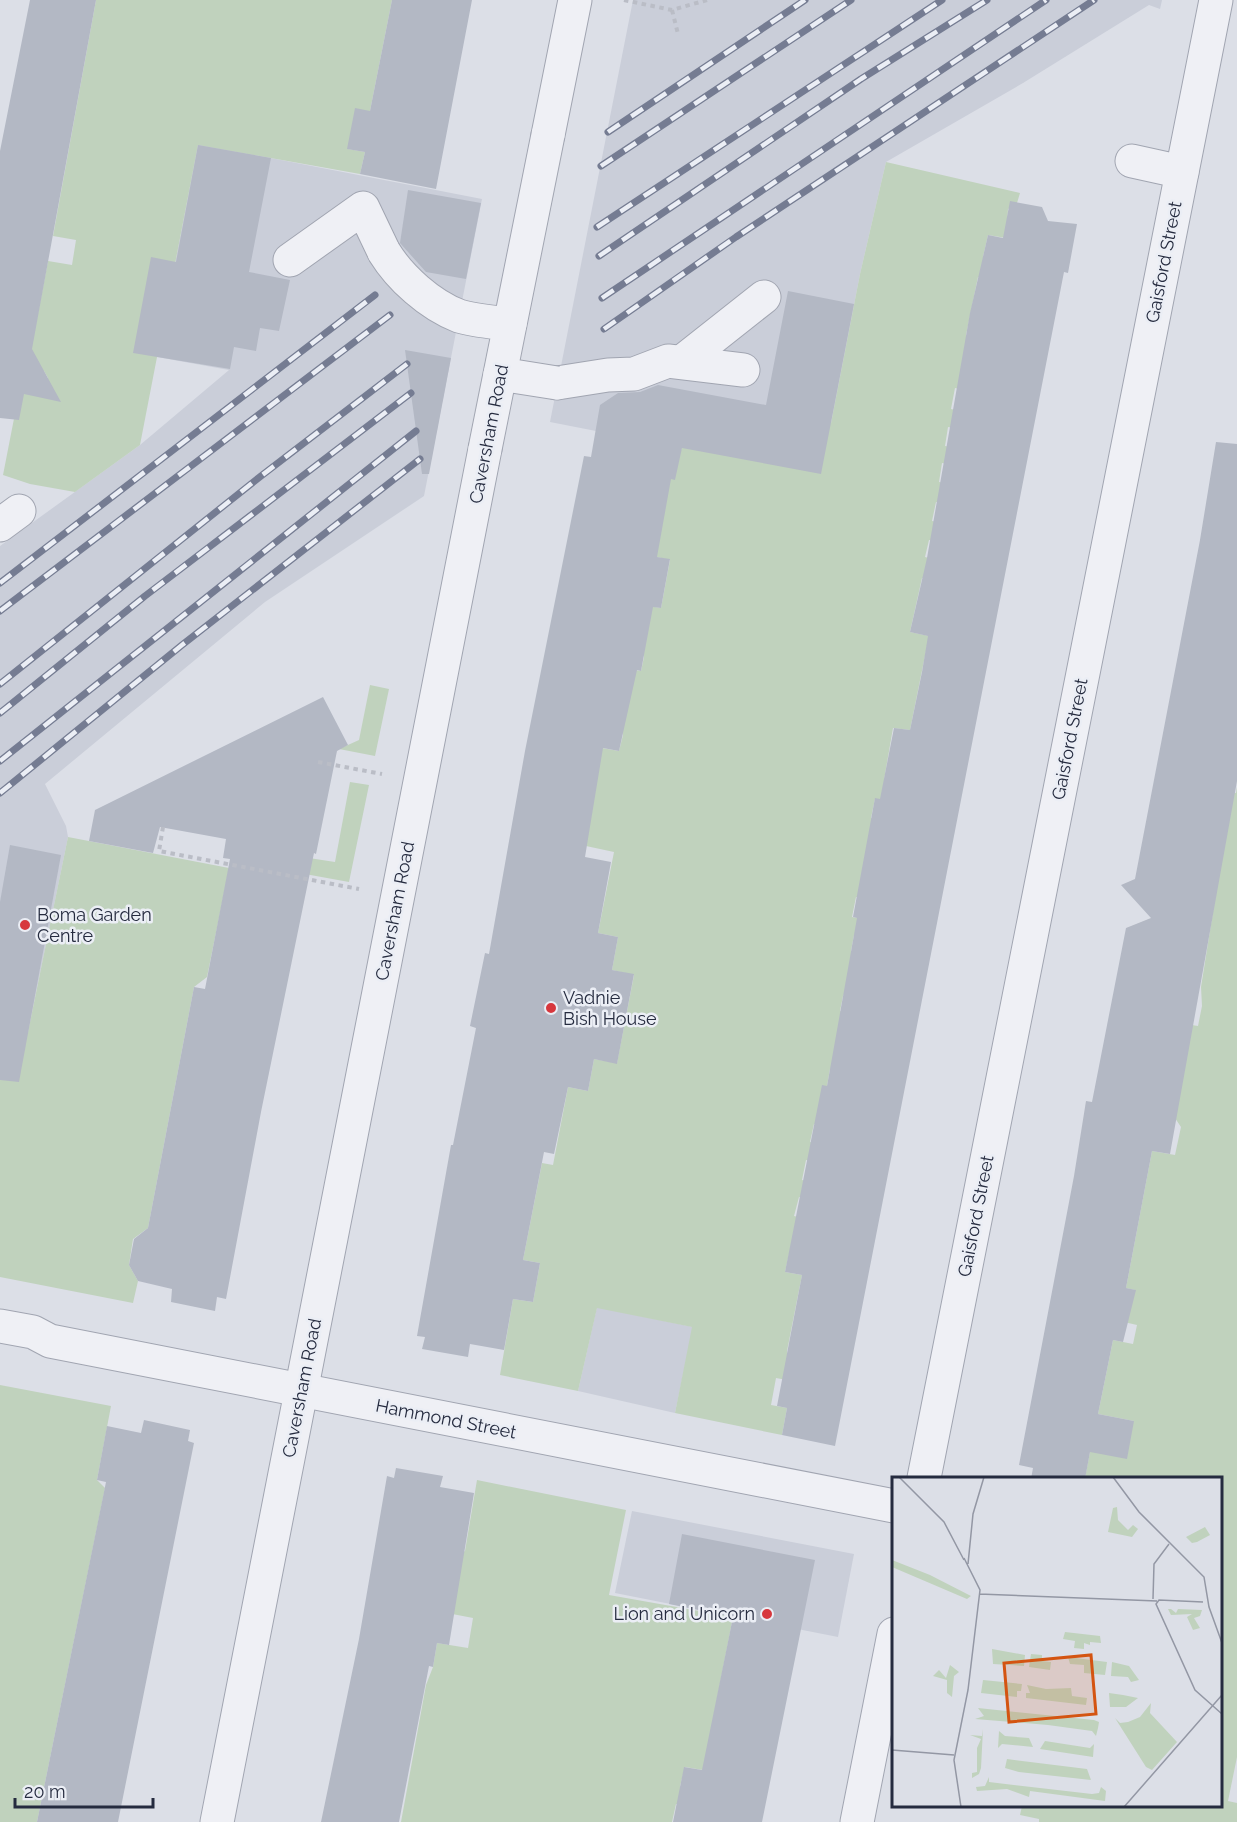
<svg xmlns="http://www.w3.org/2000/svg" width="1237" height="1822" viewBox="0 0 1237 1822" font-family="Raleway,sans-serif">
  <rect width="100%" height="100%" fill="#dcdfe7"/>
  <g fill="#caced9">
    <path d="M633 0H1162L1160 9 1149 5 1023 83 886 162 860 274 831 423 596 431 550 422Z"/>
    <path d="M198 144 482 199 424 496 265 602 45 784 66 826 68 837 28 1032 0 1027V546L140 445 229 370 157 357Z"/>
    <path d="M597 1307 693 1327 675 1413 578 1391Z"/>
    <path d="M632 1511 854 1554 838 1637 615 1593Z"/>
  </g>
  <g fill="#c0d2bd">
    <path d="M96 0H392L370 111 348 149 365 152 360 174 198 145 140 445 75 492 30 484 3 475 19 393 44 394 48 378 44 371 24 367 30 355 48 261 72 265 76 240 53 236Z"/>
    <path d="M886 162 1020 193 1017 203 1008 209 1006 238 988 235 983 257 995 280 978 277 966 335 974 392 955 388 951 409 969 413 966 430 948 427 945 446 963 449 960 466 942 463 939 482 956 485 952 505 936 502 932 521 949 524 945 543 929 540 925 557 941 561 938 581 922 578 910 632 929 636 910 730 893 728 884 780 896 802 875 799 871 818 891 822 875 901 856 897 852 917 872 921 854 935 851 951 866 954 843 996 840 1011 854 1014 843 1071 830 1069 827 1086 832 1128 814 1124 810 1142 827 1146 824 1164 806 1160 802 1180 819 1184 816 1200 799 1197 794 1216 812 1220 789 1254 785 1272 802 1275 787 1351 792 1381 776 1378 771 1405 787 1408 782 1435 675 1413 692 1327 597 1308 578 1391 500 1375 513 1299 533 1302 540 1263 523 1260 542 1163 553 1165 568 1087 588 1091 594 1059 617 1063 634 975 612 970 618 937 598 933 614 852 586 846 602 748 619 751 623 735 618 667 641 671 644 657 630 603 661 608 670 560 657 557 643 537 682 448 831 423 860 274Z"/>
    <path d="M370 685 389 689 375 756 339 749 359 740Z"/>
    <path d="M350 782 369 785 349 882 305 874 309 858 335 862Z"/>
    <path d="M1237 787V1757L1228 1801 1237 1803V1822H1039V1819L1020 1815 1022 1806H1220V1478H1085L1090 1452 1134 1421 1098 1414 1113 1340 1133 1344 1137 1325 1124 1322 1135 1290 1126 1288 1152 1151 1175 1155 1181 1127 1175 1118 1173 1022 1198 1026 1202 1006 1201 987 1216 893 1219 790 1236 793Z"/>
    <path d="M68 837 229 868 207 977 194 987 148 1228 133 1239 129 1265 138 1281 133 1303 0 1277V1027L28 1032Z"/>
    <path d="M0 1385 111 1406 97 1480 105 1488 37 1822H0Z"/>
    <path d="M477 1480 626 1510 609 1595 733 1617 703 1770 685 1767 680 1786 696 1808 676 1804 672 1822H401L426 1685 433 1667 437 1643 468 1648 473 1618 442 1612 452 1558 465 1551Z"/>
  </g>
  <g fill="#b3b8c4">
    <path d="M30 0H96L32 349 61 402 24 394 19 420 0 418V151Z"/>
    <path d="M392 0H472L436 189 360 174 365 152 347 149 355 108 370 111Z"/>
    <path d="M198 145 271 158 249 272 290 280 279 331 260 328 256 351 234 347 230 369 133 353 151 257 176 262Z"/>
    <path d="M408 190 481 203 466 279 426 272 400 243Z"/>
    <path d="M1010 201 1042 207 1048 221 1077 224 1068 273 1064 272 835 1446 782 1435 787 1408 777 1406 802 1275 785 1272 822 1085 827 1086 857 918 853 917 875 798 880 799 894 728 910 730 922 672 928 636 910 632 927 558 970 313 988 235 1003 238Z"/>
    <path d="M788 291 854 304 821 474 682 448 675 480 671 479 657 557 670 559 661 608 653 607 641 671 637 670 619 751 603 748 585 857 611 862 598 933 618 937 612 970 634 974 617 1064 594 1059 588 1091 568 1087 554 1154 544 1152 523 1260 540 1263 533 1302 513 1299 504 1350 470 1344 468 1357 422 1349 425 1337 417 1336 451 1145H453L476 1028 470 1026 485 953 489 954 525 751 584 456 591 457 600 405 618 393 640 392 658 385 766 405Z"/>
    <path d="M405 350 451 358 429 474H422Z"/>
    <path d="M1216 442 1237 444V781L1170 1154 1152 1151 1126 1288 1136 1290 1123 1342 1113 1340 1098 1414 1134 1421 1127 1459 1090 1452 1085 1479H1031L1033 1468 1019 1465 1074 1176 1086 1101 1092 1102 1126 928 1151 918 1121 885 1135 879 1200 540Z"/>
    <path d="M323 697 348 745 337 751 316 854 314 853 261 1112 226 1299 217 1297 215 1311 171 1302 172 1289 138 1281 129 1265 134 1239 148 1228 194 987 205 989 230 859 223 858 226 839 160 827 153 853 89 841 95 810Z"/>
    <path d="M10 845 61 855 19 1082 0 1080V902Z"/>
    <path d="M144 1420 190 1430 188 1441 194 1443 118 1822H37L106 1482 97 1480 107 1426 141 1433Z"/>
    <path d="M396 1468 443 1476 440 1487 474 1493 449 1645 437 1643 433 1667 429 1666 399 1822H321L359 1639 387 1476 394 1478Z"/>
    <path d="M682 1534 815 1560 762 1822H673L684 1767 702 1770 733 1617 669 1604Z"/>
  </g>
  <g fill="none" stroke-linecap="round" stroke-linejoin="round">
    <defs>
      <g id="minor">
        <path d="M548 135 575 0"/>
        <path d="M1132 161 1182 172"/>
        <path d="M290 260 363 208 384 252"/>
        <path d="M683 361 764 297"/>
        <path d="M557 383 608 375 634 374 668 361 743 370"/>
        <path d="M0 525 19 511"/>
        <path d="M0 1326 33 1332 50 1341 894 1506"/>
        <path d="M924 1478 1216 0"/>
        <path d="M217 1822 485 449"/>
        <path d="M857 1822 894 1634"/>
      </g>
    </defs>
    <use href="#minor" stroke="#a1a5b1" stroke-width="35"/>
    <g stroke="#babdc6" stroke-width="4" stroke-dasharray="4.5 4.5" stroke-linecap="butt">
      <path d="M624 0 672 10 707 0"/>
      <path d="M672 10 678 34"/>
      <path d="M318 762 382 774"/>
      <path d="M163 827 159 851 359 889"/>
    </g>
    <use href="#minor" stroke="#eff0f5" stroke-width="33"/>
    <defs>
      <g id="rail">
        <path d="M608 132 805 0"/>
        <path d="M601 166 851 0"/>
        <path d="M597 227 942 0"/>
        <path d="M599 256 861 79 987 0"/>
        <path d="M602 298 1046 0"/>
        <path d="M604 329 736 237 1094 0"/>
        <path d="M0 583 375 295"/>
        <path d="M0 611 390 315"/>
        <path d="M0 684 261 476 407 364"/>
        <path d="M0 713 145 596 411 393"/>
        <path d="M0 761 416 431"/>
        <path d="M0 793 182 645 420 459"/>
      </g>
    </defs>
    <use href="#rail" stroke="#757c92" stroke-width="7"/>
    <use href="#rail" stroke="#ebeef5" stroke-width="4.5" stroke-dasharray="14" stroke-linecap="butt"/>
    <defs>
      <g id="minor-bridge">
        <path d="M384 252C400 278 430 305 459 316 474 321 494 322 510 324"/>
        <path d="M500 374 557 383"/>
        <path d="M485 449 548 135"/>
      </g>
    </defs>
    <use href="#minor-bridge" stroke="#a1a5b1" stroke-width="35" stroke-linecap="butt"/>
    <use href="#minor-bridge" stroke="#eff0f5" stroke-width="33"/>
  </g>
  <g fill="#d7373d" stroke="#ebeef5" stroke-width="2">
    <circle cx="25" cy="925" r="6"/>
    <circle cx="551" cy="1008" r="6"/>
    <circle cx="767" cy="1614" r="6"/>
  </g>
  <g text-anchor="middle" stroke-width="5" stroke-linejoin="round" paint-order="stroke">
    <g font-size="18" fill="#252b3f" stroke="#ebeef5">
      <text transform="translate(1164 262) rotate(-79)" y="6">Gaisford Street</text>
      <text transform="translate(489 434) rotate(-79)" y="6">Caversham Road</text>
      <text transform="translate(1070 739) rotate(-79)" y="6">Gaisford Street</text>
      <text transform="translate(395 911) rotate(-79)" y="6">Caversham Road</text>
      <text transform="translate(976 1216) rotate(-79)" y="6">Gaisford Street</text>
      <text transform="translate(302 1388) rotate(-79)" y="6">Caversham Road</text>
      <text transform="translate(446 1419) rotate(11)" y="6">Hammond Street</text>
    </g>
    <g font-size="18" fill="#252b3f" stroke="#ebeef5" text-anchor="start">
      <text x="37" y="921">Boma Garden<tspan x="37" dy="21">Centre</tspan></text>
      <text x="563" y="1004">Vadnie<tspan x="563" dy="21">Bish House</tspan></text>
      <text x="755" y="1620" text-anchor="end">Lion and Unicorn</text>
    </g>
  </g>
  <g transform="translate(892 1477)">
    <rect width="330" height="330" fill="#dcdfe7"/>
    <path d="M225 30 226 43 236 53 241 48 246 52 240 60 216 55 221 31ZM313 50 318 58 305 65 300 66 294 60ZM0 83 38 98 79 119 75 122 0 90ZM279 132 284 136 286 132 310 133 308 139 302 141 308 151 301 153 295 140 300 137 279 138 276 132ZM173 155 208 159 209 166 198 165V168L192 166V172L182 171 183 164 171 162ZM100 172 133 178 132 189 101 187ZM139 177 150 178V184L159 185 158 193 137 190ZM176 180 215 185 213 198 192 196V188L178 187ZM220 185 237 189 247 203 239 205 236 200 219 199ZM58 188 67 195 62 199 60 220 55 216V203L41 199 47 193 54 201ZM91 203 130 207 129 214H125V220L89 216ZM135 208 154 212 179 211 180 219 195 221 194 228 134 221V216H138ZM217 216 231 218 246 221 234 230H218ZM259 226 258 236 285 265 260 293 254 290 223 241 228 246 236 245 248 240ZM86 231 202 243 207 245 206 251 204 259 200 254 156 248 83 242 92 239ZM91 252 89 291 87 297 80 301V296L85 295V271L89 262 78 258 90 259ZM107 254 113 259 137 261 141 270 110 267 106 271ZM153 264 198 271 202 267 201 280 148 272ZM115 282 195 292 199 303 127 295 113 291ZM97 300V305L200 317 207 316 209 310 214 314 213 324 138 314 137 320 115 312 85 314 84 310 93 309Z" fill="#c0d2bd"/>
    <path fill="none" stroke="#9397a4" stroke-width="1.5" d="M7 0 52 45 72 83M221 0 247 35 312 100 317 130 330 166M76 87 81 37 92 0M87 117 265 124M261 122 262 87 277 67M311 125 267 123 264 127 303 213 330 237M0 273 62 278M69 330 62 283 76 213 88 113 72 81M232 330 330 218"/>
    <path fill="#d45411" fill-opacity="0.15" stroke="#d45411" stroke-width="3" d="M199 178 204 237 117 245 112 186Z"/>
    <rect width="330" height="330" fill="none" stroke="#252b3f" stroke-width="3"/>
  </g>
  <path d="M15 1798v9h138v-9" fill="none" stroke="#252b3f" stroke-width="3"/>
  <text x="24" y="1798" font-size="18" fill="#252b3f" stroke="#ebeef5" stroke-width="4.5" paint-order="stroke">20 m</text>
</svg>
